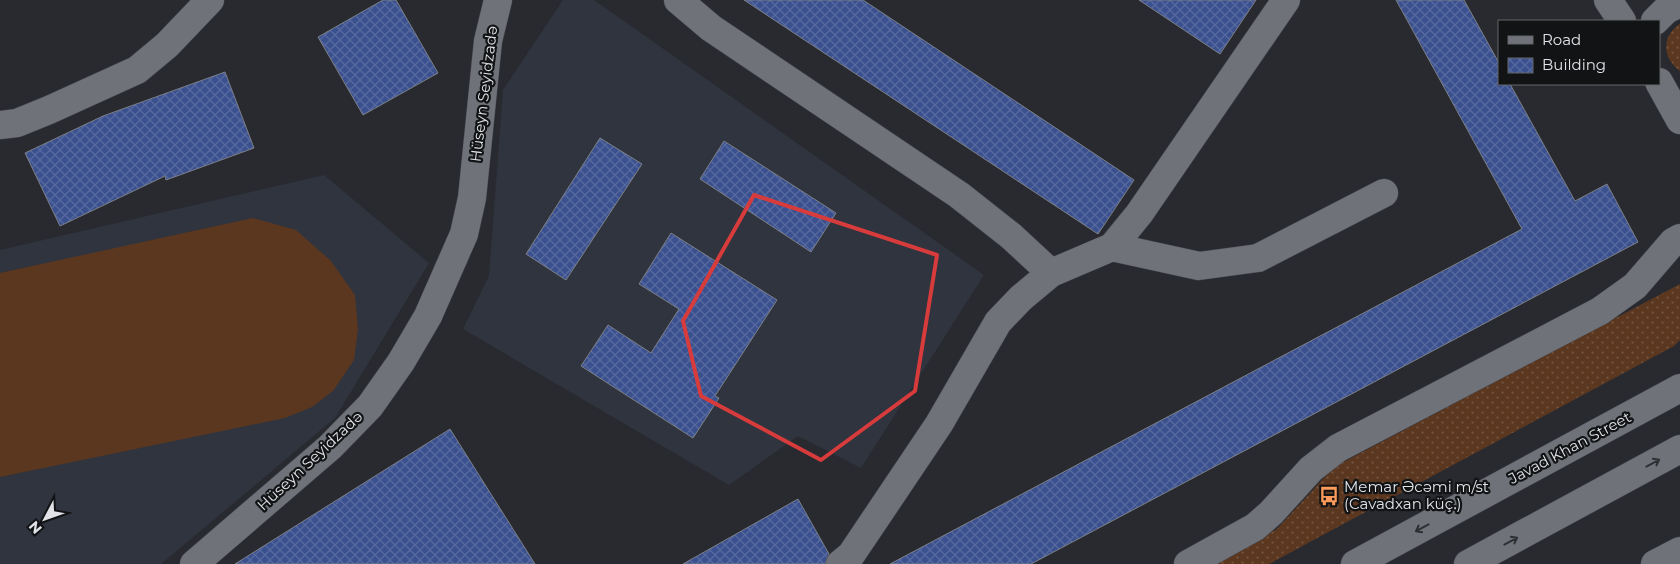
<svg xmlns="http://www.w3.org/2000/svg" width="1680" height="564" viewBox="0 0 1680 564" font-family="Montserrat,sans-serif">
  <defs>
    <pattern id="grass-dots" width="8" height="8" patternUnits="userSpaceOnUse" patternTransform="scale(1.25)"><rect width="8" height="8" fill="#5c371f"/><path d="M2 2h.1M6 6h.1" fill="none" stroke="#735440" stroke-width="1.8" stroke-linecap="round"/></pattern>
    <pattern id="building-cross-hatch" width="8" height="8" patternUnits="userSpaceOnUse" patternTransform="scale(1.25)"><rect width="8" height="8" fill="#3b518f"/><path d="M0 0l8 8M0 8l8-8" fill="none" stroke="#576a9f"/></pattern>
  </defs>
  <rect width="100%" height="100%" fill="#282a30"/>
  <g fill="#2f343e">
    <path d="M563 0H594L984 275 861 468 798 436 729 485 463 329 489 276 503 90Z"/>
    <path d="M324 175 429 263 335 418 161 564H0V250Z"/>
  </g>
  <g fill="url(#grass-dots)">
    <path d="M1680 24V71C1662 58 1661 36 1680 24Z"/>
    <path d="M1680 284V340L1674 346 1269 564H1213L1277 529 1334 467Z"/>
  </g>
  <path fill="#5c371f" d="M253 218 296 230 331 261 355 295 358 329 354 360 333 391 312 407 285 418 0 477V273Z"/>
  <g fill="url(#building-cross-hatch)" stroke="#7c7f86">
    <path d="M383 0H396L438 73 363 115 318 37Z"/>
    <path d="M744 0H863L1134 180 1098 234Z"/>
    <path d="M1139 0H1256L1220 54Z"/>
    <path d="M1396 0H1464L1499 63V84H1510L1575 201 1607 184 1638 242 1031 564H890L1522 229Z"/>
    <path d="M225 72 254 148 166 180 165 176 60 226 25 153 103 116Z"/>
    <path d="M600 138 642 164 566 280 526 254Z"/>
    <path d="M724 141 836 213 811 252 700 179Z"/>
    <path d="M671 233 777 300 715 396 719 398 693 438 581 366 608 325 651 353 679 309 639 284Z"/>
    <path d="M450 429 535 564H235Z"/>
    <path d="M798 499 829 554 825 564H683Z"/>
  </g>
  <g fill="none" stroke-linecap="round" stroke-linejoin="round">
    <defs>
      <g id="minor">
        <path d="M678 0 711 28 959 195 1011 236 1051 273"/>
        <path d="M1608 0 1622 21"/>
        <path d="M1655 21 1666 10 1680 3"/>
        <path d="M1659 82 1680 120"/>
        <path d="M0 125 17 123 49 110 137 70 167 45 210 0"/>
        <path d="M1112 247 1199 266 1258 258 1384 193"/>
        <path d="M194 564 330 447 370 406 401 362 428 316 464 234 472 198 488 41 498 0"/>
        <path d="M840 564 851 555 939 424 998 322 1021 298 1051 273 1112 247 1139 214 1286 0"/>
        <path d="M1188 564 1255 527 1271 513 1311 469 1338 448 1600 311 1635 286 1673 242 1680 238"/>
        <path d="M1355 564 1680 388"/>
        <path d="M1468 564 1680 449"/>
        <path d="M1655 564 1680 551"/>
      </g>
    </defs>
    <use href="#minor" stroke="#46484e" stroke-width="29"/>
    <use href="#minor" stroke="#6f7279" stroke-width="28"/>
  </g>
  <defs><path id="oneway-shaft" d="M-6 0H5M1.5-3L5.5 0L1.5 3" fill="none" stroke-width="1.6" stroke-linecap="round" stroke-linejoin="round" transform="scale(1.25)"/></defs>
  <g stroke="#2d3033">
    <use href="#oneway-shaft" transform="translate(1653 463) rotate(-28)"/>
    <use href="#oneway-shaft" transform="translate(1422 528) rotate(152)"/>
    <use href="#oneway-shaft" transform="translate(1511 541) rotate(-28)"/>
  </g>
  <path fill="none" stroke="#d73b3b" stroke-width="4" stroke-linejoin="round" d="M754 195 937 255 915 391 821 460 701 396 683 321Z"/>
  <defs>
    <symbol id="bus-bare" viewBox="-9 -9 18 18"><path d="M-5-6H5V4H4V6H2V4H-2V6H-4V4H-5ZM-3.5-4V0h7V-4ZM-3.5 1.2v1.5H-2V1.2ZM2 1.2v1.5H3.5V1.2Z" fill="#ff9b5a" stroke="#111315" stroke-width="2.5" paint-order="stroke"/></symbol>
  </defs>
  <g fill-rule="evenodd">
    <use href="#bus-bare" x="1315" y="482" width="28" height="28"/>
  </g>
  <g text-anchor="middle" stroke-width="4.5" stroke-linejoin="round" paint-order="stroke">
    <g font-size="15" fill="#e1e3e7" stroke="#111315">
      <text transform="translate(484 94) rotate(-83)" y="5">Hüseyn Seyidzadə</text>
      <text transform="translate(1570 448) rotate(-28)" y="5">Javad Khan Street</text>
      <text transform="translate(310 461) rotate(-43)" y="5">Hüseyn Seyidzadə</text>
    </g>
    <g font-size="15" fill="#e1e3e7" stroke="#111315" text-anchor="start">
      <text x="1344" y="492">Memar Əcəmi m/st<tspan x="1344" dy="17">(Cavadxan küç.)</tspan></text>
    </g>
  </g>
  <rect x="1498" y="20" width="162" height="65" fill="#111315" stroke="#646669"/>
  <rect x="1508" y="36" width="25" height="8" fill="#6f7279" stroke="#646669"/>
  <text x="1542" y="45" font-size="15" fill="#e1e3e7">Road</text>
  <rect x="1508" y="58" width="25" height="15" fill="url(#building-cross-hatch)" stroke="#646669"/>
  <text x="1542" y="70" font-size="15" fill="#e1e3e7">Building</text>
  <g transform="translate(45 519) rotate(229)" stroke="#111315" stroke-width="4" paint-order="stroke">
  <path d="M0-4L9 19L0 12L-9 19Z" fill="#e1e3e7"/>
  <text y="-8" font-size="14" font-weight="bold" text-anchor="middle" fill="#e1e3e7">N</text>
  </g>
</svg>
